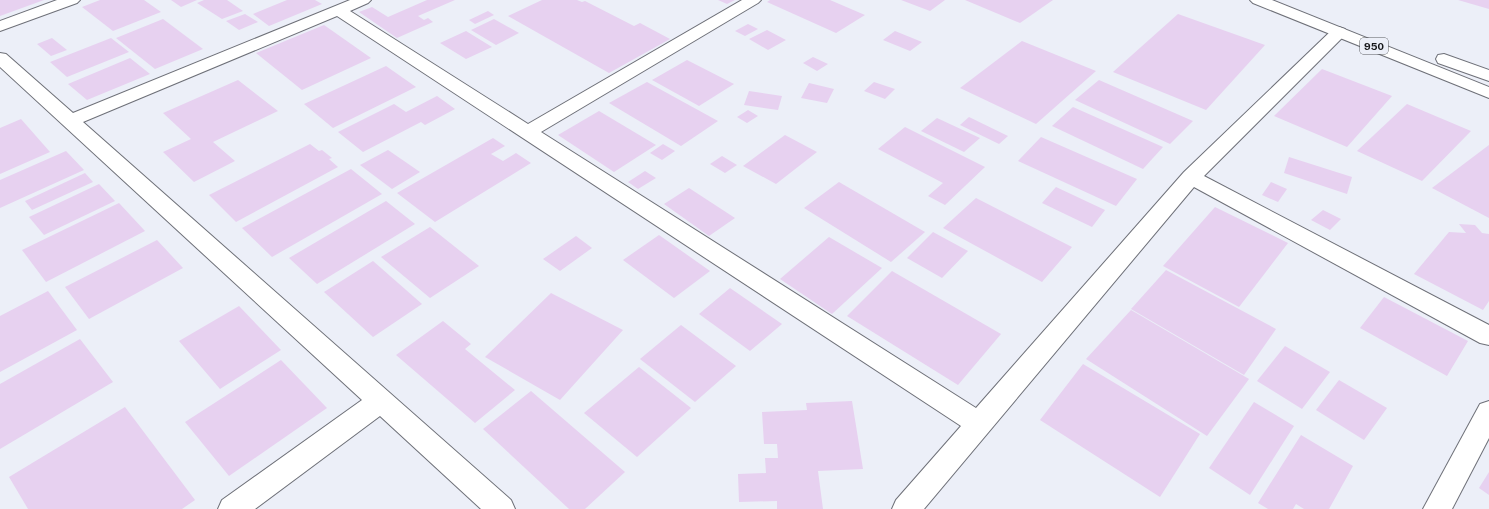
<svg xmlns="http://www.w3.org/2000/svg" width="1489" height="509" viewBox="0 0 1489 509" font-family="'Public Sans',sans-serif">
  <rect width="100%" height="100%" fill="#eceff8"/>
  <g fill="#e7d1f0">
    <path d="M0 0H44L0 16Z"/>
    <path d="M100 0H144L161 12 113 31 82 7Z"/>
    <path d="M171 0H197L181 7Z"/>
    <path d="M204 0H227L243 11 222 19 197 3Z"/>
    <path d="M287 0H315L322 4 269 26 253 14Z"/>
    <path d="M427 0H455L418 16 424 20 428 18 433 22 397 38 359 12 372 7 388 17Z"/>
    <path d="M542 0H577L582 2 585 1 634 26 640 23 670 39 609 73 508 16Z"/>
    <path d="M718 0H735L727 4Z"/>
    <path d="M770 0H830L865 15 836 33 767 2Z"/>
    <path d="M901 0H945L930 11Z"/>
    <path d="M965 0H1053L1020 23Z"/>
    <path d="M1458 0H1489V9Z"/>
    <path d="M488 11 494 15 475 24 469 20Z"/>
    <path d="M245 14 258 22 239 30 226 21Z"/>
    <path d="M1178 14 1265 45 1206 110 1113 72Z"/>
    <path d="M163 19 203 49 155 69 116 38Z"/>
    <path d="M494 19 519 33 496 45 471 30Z"/>
    <path d="M748 24 758 29 745 36 735 31Z"/>
    <path d="M324 25 371 58 302 90 256 53Z"/>
    <path d="M767 30 786 40 768 50 749 39Z"/>
    <path d="M466 31 492 47 466 59 440 43Z"/>
    <path d="M895 31 922 42 910 51 883 40Z"/>
    <path d="M52 38 67 50 51 56 37 44Z"/>
    <path d="M111 38 129 52 67 77 50 62Z"/>
    <path d="M1022 41 1096 71 1036 124 960 88Z"/>
    <path d="M813 57 828 64 817 71 803 63Z"/>
    <path d="M130 58 150 74 87 100 68 84Z"/>
    <path d="M687 60 734 84 699 106 652 80Z"/>
    <path d="M386 66 416 87 333 128 304 104Z"/>
    <path d="M1322 69 1392 96 1347 147 1274 116Z"/>
    <path d="M238 80 278 111 213 142 235 161 194 182 163 152 191 139 163 113Z"/>
    <path d="M1099 80 1193 121 1170 144 1075 100Z"/>
    <path d="M647 82 718 121 681 146 609 103Z"/>
    <path d="M874 82 895 89 885 99 864 91Z"/>
    <path d="M809 83 834 89 827 103 801 98Z"/>
    <path d="M749 91 782 96 778 110 744 105Z"/>
    <path d="M437 96 455 109 425 125 421 122 363 152 338 132 394 104 406 112Z"/>
    <path d="M1407 104 1471 131 1422 181 1357 151Z"/>
    <path d="M1073 107 1163 147 1143 169 1052 126Z"/>
    <path d="M748 110 758 116 747 123 737 117Z"/>
    <path d="M599 111 656 145 614 172 558 135Z"/>
    <path d="M969 117 1008 136 999 144 960 125Z"/>
    <path d="M937 118 980 138 964 152 921 131Z"/>
    <path d="M21 119 50 152 0 174V128Z"/>
    <path d="M905 127 985 167 945 205 928 196 943 183 878 149Z"/>
    <path d="M785 135 817 152 776 184 743 166Z"/>
    <path d="M1041 137 1137 179 1116 206 1018 161Z"/>
    <path d="M493 138 505 146 491 154 503 161 516 153 531 163 435 222 397 193Z"/>
    <path d="M310 144 319 151 322 150 332 158 329 159 338 167 236 222 209 195Z"/>
    <path d="M663 144 675 151 662 160 650 153Z"/>
    <path d="M1489 145V218L1432 188Z"/>
    <path d="M388 150 420 172 392 189 360 165Z"/>
    <path d="M66 151 84 170 0 208V180Z"/>
    <path d="M722 156 737 165 725 173 710 164Z"/>
    <path d="M1289 157 1352 177 1347 194 1284 173Z"/>
    <path d="M351 169 382 194 272 257 242 228Z"/>
    <path d="M645 171 656 178 638 189 628 182Z"/>
    <path d="M85 173 93 182 32 210 25 201Z"/>
    <path d="M839 182 925 232 891 262 804 208Z"/>
    <path d="M1271 182 1287 189 1278 202 1262 195Z"/>
    <path d="M99 184 115 201 44 235 29 217Z"/>
    <path d="M1056 187 1105 210 1092 227 1042 203Z"/>
    <path d="M689 188 735 218 709 236 664 204Z"/>
    <path d="M976 198 1072 247 1042 282 943 228Z"/>
    <path d="M386 201 415 224 317 284 289 258Z"/>
    <path d="M119 203 145 231 46 282 22 250Z"/>
    <path d="M1215 207 1288 243 1239 307 1163 266Z"/>
    <path d="M1323 210 1341 219 1330 230 1311 220Z"/>
    <path d="M1459 224 1475 225 1482 233 1489 234V301L1483 310 1414 274 1449 232 1466 233Z"/>
    <path d="M430 227 479 266 430 298 381 257Z"/>
    <path d="M933 232 968 251 942 278 907 258Z"/>
    <path d="M659 235 710 271 674 298 623 260Z"/>
    <path d="M576 236 592 248 560 271 543 259Z"/>
    <path d="M829 237 882 268 832 314 780 279Z"/>
    <path d="M157 240 183 268 89 319 65 287Z"/>
    <path d="M373 261 422 304 373 337 324 292Z"/>
    <path d="M1166 270 1276 329 1244 375 1131 309Z"/>
    <path d="M892 271 1001 334 958 385 847 316Z"/>
    <path d="M730 288 782 324 750 351 699 314Z"/>
    <path d="M48 291 77 330 0 372V316Z"/>
    <path d="M551 293 623 330 560 400 485 357Z"/>
    <path d="M1384 297 1468 341 1447 376 1360 328Z"/>
    <path d="M239 306 281 350 220 389 179 341Z"/>
    <path d="M1131 310 1249 379 1207 436 1086 359Z"/>
    <path d="M443 321 471 344 465 349 515 390 475 423 396 355Z"/>
    <path d="M681 325 736 366 695 402 640 359Z"/>
    <path d="M80 339 113 382 0 449V384Z"/>
    <path d="M1285 346 1330 372 1302 409 1257 381Z"/>
    <path d="M281 360 327 408 229 476 185 422Z"/>
    <path d="M1083 364 1200 434 1160 497 1040 420Z"/>
    <path d="M639 367 691 408 637 457 584 413Z"/>
    <path d="M1339 380 1387 408 1364 440 1316 410Z"/>
    <path d="M531 391 625 472 585 509H569L483 429Z"/>
    <path d="M852 401 863 469 818 471 823 509H777V501L739 502 738 474 766 473 765 458H778L777 444H764L762 412 807 410 806 403Z"/>
    <path d="M1254 402 1294 426 1250 495 1209 468Z"/>
    <path d="M125 407 195 500 182 509H28L9 477Z"/>
    <path d="M1301 435 1353 466 1329 509H1304L1296 504 1293 509H1268L1258 503Z"/>
    <path d="M1489 472V495L1479 488Z"/>
  </g>
  <g fill="none" stroke-linecap="round" stroke-linejoin="round">
    <defs>
      <g id="minor">
        <path d="M57 0H80L77 3 0 31V21Z"/>
        <path d="M350 0H371L368 3 350 11 528 124 742 0H761L758 3 541 132 976 408 1184 172 1333 29 1339 27 1345 29 1347 32 1345 35 1204 176 1489 325V345L1480 343 1194 187 924 509H892L896 500 961 426 337 16 83 122 511 500 515 509H481L380 416 255 509H218L222 500 362 400 0 67V53L6 54 73 113Z"/>
        <path d="M1489 401V438L1452 509H1423L1480 404Z"/>
      </g>
      <g id="primary">
        <path d="M1250 0H1272L1489 87V98L1253 3Z"/>
        <path d="M1444 54 1489 70V81L1438 63 1436 59 1438 55Z"/>
      </g>
    </defs>
    <use href="#minor" stroke="#6e7078" stroke-width="2"/>
    <use href="#primary" stroke="#6e7078" stroke-width="2"/>
    <use href="#minor" fill="#fff" fill-rule="evenodd"/>
    <use href="#primary" fill="#fff" fill-rule="evenodd"/>
  </g>
  <g text-anchor="middle" stroke-width="3" stroke-linejoin="round" paint-order="stroke">
    <rect fill="#eceff8" stroke="#56585d" stroke-width="1" x="1360" y="38" width="28" height="16" rx="3"/>
    <g font-size="10" font-weight="bold" fill="#16171a">
      <text x="1374" y="50">950</text>
    </g>
  </g>
</svg>
